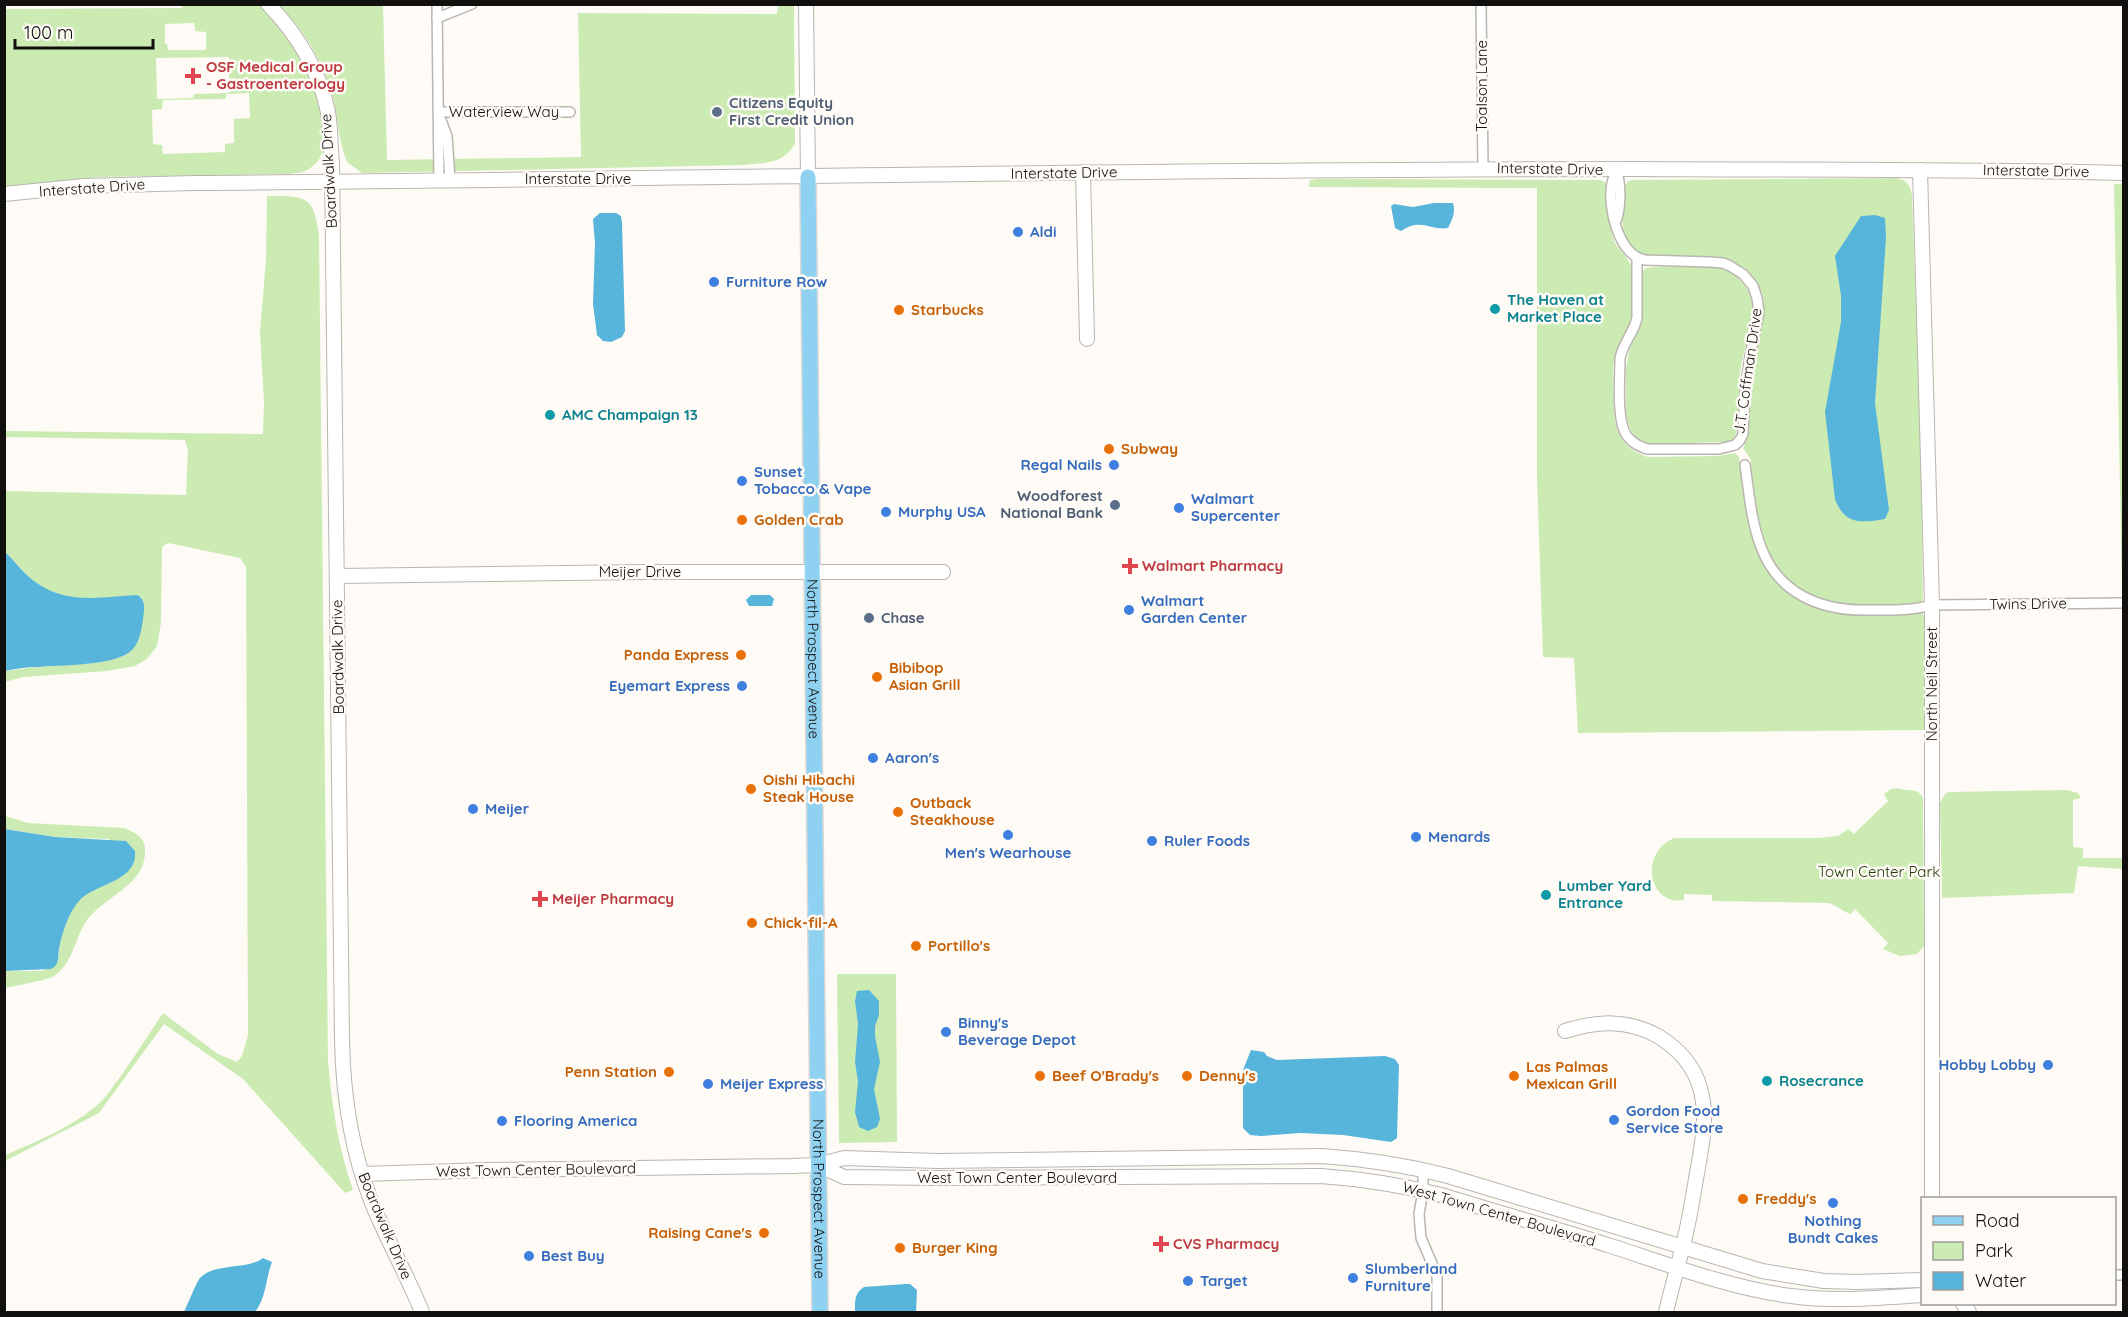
<svg xmlns="http://www.w3.org/2000/svg" width="2128" height="1317" viewBox="0 0 2128 1317" font-family="Quicksand,sans-serif">
  <rect width="100%" height="100%" fill="#fefbf6"/>
  <g fill="#cbebb3" fill-rule="evenodd">
    <path d="M182 4 259 5C276 21 294 41 306 62 315 80 329 134 322 153 320 160 313 167 307 170 302 173 295 173 289 174L99 177 5 187 4 9 182 8ZM194 23 195 31 206 32V50H168L167 44H165V24ZM229 57V93L194 94 193 98 157 99 156 58ZM249 93 250 118 234 119V143L225 144V152L163 154 162 145 153 144 152 110 162 109 163 100 226 99V94Z"/>
    <path d="M278 5H383L387 160 581 157 578 13 777 14 778 5H794L795 143C785 164 764 163 743 165L362 173 347 162C339 142 338 122 334 102 325 65 306 31 278 5Z"/>
    <path d="M1896 178C1907 180 1910 185 1912 195L1921 448 1923 604 1912 607 1837 605 1810 596 1795 586 1776 565 1766 546 1755 505 1751 475V460L1743 448 1748 436C1751 410 1749 384 1754 358 1757 340 1764 323 1764 304 1764 297 1761 290 1757 283 1725 230 1647 281 1626 240 1621 230 1623 219 1623 208 1623 198 1620 185 1631 180Z"/>
    <path d="M1319 179 1601 180 1608 184C1609 202 1608 224 1614 241 1619 252 1629 257 1632 268 1632 285 1634 303 1631 319 1629 331 1619 341 1616 353 1612 365 1613 377 1613 390 1614 421 1613 446 1648 457L1718 456 1735 453 1739 457 1757 548C1773 585 1805 612 1846 614 1871 616 1897 611 1922 613L1924 616 1925 730 1578 733 1574 658 1543 657 1537 477V188L1309 187 1310 180Z"/>
    <path d="M2114 184H2124L2123 591H2122Z"/>
    <path d="M267 196C306 196 314 195 319 236L328 1061C332 1105 338 1147 353 1190L345 1193 243 1079 164 1024 99 1113 5 1161V1155C34 1143 84 1122 105 1097 126 1071 144 1041 163 1013L218 1054 237 1062 242 1056 248 1035 246 567 240 558 168 543 162 547 161 623 157 646 147 659 135 666 107 671 23 677 5 682V671L36 667 95 663 126 655 136 644 144 604 141 597C104 596 67 606 35 582 24 573 15 561 5 552V491L186 495 188 450 185 440 5 437V431L263 434 264 402 260 332 266 259Z"/>
    <path d="M1655 267H1715C1731 271 1744 279 1750 295 1758 314 1743 350 1740 372 1739 384 1740 428 1735 436 1734 439 1732 440 1729 442L1650 444 1636 437 1631 431 1626 416V368L1630 348 1641 325 1643 271 1647 268Z"/>
    <path d="M1898 788C1908 792 1918 787 1923 798L1924 946 1917 954 1900 956 1883 949 1888 943 1855 909 1851 914C1843 912 1837 905 1828 903L1715 901H1712V895L1684 894V900C1649 906 1638 854 1674 838H1819L1838 836 1848 829 1854 834 1888 801 1884 794 1891 789Z"/>
    <path d="M2067 790 2078 793 2081 798 2073 800V847L2083 848V858H2123V869L2078 866 2074 893 1942 898 1940 803 1945 794 1949 792Z"/>
    <path d="M5 816 28 823 124 828C134 832 145 837 145 849 147 887 101 896 84 925 74 942 72 964 54 976 48 980 14 986 5 988V971H43L58 961C60 938 67 907 87 893 108 879 117 886 134 863L109 839 55 837 6 829Z"/>
    <path d="M837 974H896L897 1142 839 1143Z"/>
  </g>
  <g fill="#57b4da">
    <path d="M1434 203H1453C1456 212 1452 220 1448 228 1431 231 1421 217 1401 231L1395 228 1391 206 1394 204 1413 207Z"/>
    <path d="M600 213H616L621 216 622 223 625 331 622 337 611 342 603 341 597 335 593 304 595 243 593 219Z"/>
    <path d="M1875 215 1885 218 1886 237 1875 403 1889 510 1885 519C1860 523 1845 525 1835 499L1825 412 1841 322V296L1835 256 1861 216Z"/>
    <path d="M5 552C15 561 23 573 34 581 65 605 101 597 137 595 147 600 144 610 143 620 141 630 140 642 132 650 117 666 59 665 37 667 26 667 15 669 5 671Z"/>
    <path d="M751 595H770L774 599 772 606H749L746 600Z"/>
    <path d="M5 829 55 837 126 841 135 851C138 882 95 883 79 901 68 913 62 934 59 949 58 954 59 959 57 963 55 967 54 967 51 969L5 971Z"/>
    <path d="M869 990 879 1001V1015L875 1026V1036L880 1062 874 1089 880 1119 877 1127 868 1131 859 1127 855 1112 858 1082 855 1062 858 1024 855 1001 857 991Z"/>
    <path d="M1251 1050 1264 1052 1267 1056 1277 1060 1385 1056 1395 1059 1399 1065 1397 1138 1391 1142 1343 1135 1300 1133 1261 1136 1250 1135 1243 1128V1070Z"/>
    <path d="M263 1258 272 1262C265 1280 267 1296 255 1312H184C188 1304 196 1283 200 1278 216 1262 245 1271 263 1258Z"/>
    <path d="M905 1284H910L917 1290 916 1312H855C855 1302 854 1293 864 1287Z"/>
  </g>
  <g fill="none" stroke-linecap="round" stroke-linejoin="round">
    <defs>
      <g id="street">
        <path d="M437 4 439 180"/>
        <path d="M1481 4 1483 168"/>
        <path d="M437 18 472 4"/>
        <path d="M438 112H570"/>
        <path d="M441 120 447 136 450 179"/>
        <path d="M1617 169C1615 174 1613 178 1612 183 1607 206 1618 255 1645 260L1710 262 1723 263 1730 266 1743 274 1753 286 1757 298 1759 312 1750 356 1745 391 1743 434 1740 440 1735 445 1719 449H1647C1639 446 1632 443 1627 436 1616 421 1620 378 1620 359 1622 344 1634 333 1637 318V259"/>
        <path d="M1617 219C1621 203 1621 187 1617 171"/>
        <path d="M1745 465C1749 492 1751 521 1761 547 1778 593 1820 611 1867 610 1889 610 1911 611 1932 605L2124 603"/>
        <path d="M1423 1169V1191L1419 1214 1421 1238 1437 1275V1312"/>
        <path d="M2114 1275H2124"/>
      </g>
      <g id="secondary">
        <path d="M268 4C298 35 319 69 328 112 331 129 330 146 332 163L342 1040C343 1096 351 1150 372 1203 387 1240 407 1275 422 1312"/>
        <path d="M806 4 808 177"/>
        <path d="M1920 170 1932 605V1198"/>
        <path d="M1083 172 1087 339"/>
        <path d="M4 194 84 186 194 183C676 179 1157 169 1639 169 1800 170 1962 169 2124 173"/>
        <path d="M337 576 644 572H943"/>
        <path d="M1565 1031C1597 1021 1627 1019 1658 1036 1677 1048 1694 1065 1700 1088 1709 1117 1701 1149 1696 1179 1693 1197 1690 1215 1686 1233 1680 1259 1672 1286 1666 1312"/>
        <path d="M818 1165 844 1177 938 1178 1321 1176C1363 1179 1401 1185 1441 1195 1498 1213 1555 1228 1611 1246 1670 1265 1730 1288 1791 1296 1835 1302 1879 1298 1922 1295"/>
        <path d="M362 1174 487 1170 792 1166 818 1165 844 1158 937 1161 1322 1156C1365 1159 1406 1165 1448 1176L1762 1271 1824 1281 1857 1282 1922 1280"/>
        <path d="M1963 1304 1969 1312"/>
      </g>
      <g id="primary">
        <path id="s1" d="M808 177 820 1312"/>
      </g>
    </defs>
    <use href="#street" stroke="#b9b5af" stroke-width="12"/>
    <use href="#secondary" stroke="#b9b5af" stroke-width="16"/>
    <use href="#primary" stroke="#d9d9d8" stroke-width="18"/>
    <use href="#street" stroke="#fff" stroke-width="9"/>
    <use href="#secondary" stroke="#fff" stroke-width="14"/>
    <use href="#primary" stroke="#8fd1f1" stroke-width="15"/>
  </g>
  <g fill="#e0444e" stroke="#fefbf6" stroke-width="2">
    <path d="M190 67h6v6h6v6h-6v6h-6v-6h-6v-6h6z"/>
    <path d="M1127 557h6v6h6v6h-6v6h-6v-6h-6v-6h6z"/>
    <path d="M537 890h6v6h6v6h-6v6h-6v-6h-6v-6h6z"/>
    <path d="M1158 1235h6v6h6v6h-6v6h-6v-6h-6v-6h6z"/>
  </g>
  <g fill="#5c6f8a" stroke="#fefbf6" stroke-width="2">
    <circle cx="717" cy="112" r="6"/>
    <circle cx="1115" cy="505" r="6"/>
    <circle cx="869" cy="618" r="6"/>
  </g>
  <g fill="#3f7fe0" stroke="#fefbf6" stroke-width="2">
    <circle cx="1018" cy="232" r="6"/>
    <circle cx="714" cy="282" r="6"/>
    <circle cx="1114" cy="465" r="6"/>
    <circle cx="742" cy="481" r="6"/>
    <circle cx="1179" cy="508" r="6"/>
    <circle cx="886" cy="512" r="6"/>
    <circle cx="1129" cy="610" r="6"/>
    <circle cx="742" cy="686" r="6"/>
    <circle cx="873" cy="758" r="6"/>
    <circle cx="473" cy="809" r="6"/>
    <circle cx="1008" cy="835" r="6"/>
    <circle cx="1416" cy="837" r="6"/>
    <circle cx="1152" cy="841" r="6"/>
    <circle cx="946" cy="1032" r="6"/>
    <circle cx="2048" cy="1065" r="6"/>
    <circle cx="708" cy="1084" r="6"/>
    <circle cx="1614" cy="1120" r="6"/>
    <circle cx="502" cy="1121" r="6"/>
    <circle cx="1833" cy="1203" r="6"/>
    <circle cx="529" cy="1256" r="6"/>
    <circle cx="1353" cy="1278" r="6"/>
    <circle cx="1188" cy="1281" r="6"/>
  </g>
  <g fill="#0f9aa8" stroke="#fefbf6" stroke-width="2">
    <circle cx="1495" cy="309" r="6"/>
    <circle cx="550" cy="415" r="6"/>
    <circle cx="1546" cy="895" r="6"/>
    <circle cx="1767" cy="1081" r="6"/>
  </g>
  <g fill="#e8710a" stroke="#fefbf6" stroke-width="2">
    <circle cx="899" cy="310" r="6"/>
    <circle cx="1109" cy="449" r="6"/>
    <circle cx="742" cy="520" r="6"/>
    <circle cx="741" cy="655" r="6"/>
    <circle cx="877" cy="677" r="6"/>
    <circle cx="751" cy="789" r="6"/>
    <circle cx="898" cy="812" r="6"/>
    <circle cx="752" cy="923" r="6"/>
    <circle cx="916" cy="946" r="6"/>
    <circle cx="669" cy="1072" r="6"/>
    <circle cx="1040" cy="1076" r="6"/>
    <circle cx="1187" cy="1076" r="6"/>
    <circle cx="1514" cy="1076" r="6"/>
    <circle cx="1743" cy="1199" r="6"/>
    <circle cx="764" cy="1233" r="6"/>
    <circle cx="900" cy="1248" r="6"/>
  </g>
  <g text-anchor="middle" stroke-width="5" stroke-linejoin="round" paint-order="stroke">
    <g font-size="15" font-weight="bold" fill="#be3a42" stroke="#fefbf6" text-anchor="start">
      <text x="206" y="72">OSF Medical Group<tspan x="206" dy="17">- Gastroenterology</tspan></text>
      <text x="1142" y="571">Walmart Pharmacy</text>
      <text x="552" y="904">Meijer Pharmacy</text>
      <text x="1173" y="1249">CVS Pharmacy</text>
    </g>
    <g font-size="15" fill="#11100e" stroke="#fefbf6">
      <text transform="translate(1482 86) rotate(-90)" y="5">Toalson Lane</text>
      <text x="504" y="117">Waterview Way</text>
      <text transform="translate(1550 169) rotate(1)" y="5">Interstate Drive</text>
      <text transform="translate(329 171) rotate(-93)" y="5">Boardwalk Drive</text>
      <text transform="translate(2036 171) rotate(1)" y="5">Interstate Drive</text>
      <text transform="translate(1064 173) rotate(-1)" y="5">Interstate Drive</text>
      <text x="578" y="184">Interstate Drive</text>
      <text transform="translate(92 188) rotate(-4)" y="5">Interstate Drive</text>
      <text transform="translate(1748 371) rotate(-82)" y="5">J.T. Coffman Drive</text>
      <text x="640" y="577">Meijer Drive</text>
      <text transform="translate(2028 604) rotate(-1)" y="5">Twins Drive</text>
      <text transform="translate(338 657) rotate(-91)" y="5">Boardwalk Drive</text>
      <text dy="5" stroke="none"><textPath href="#s1" startOffset="482">North Prospect Avenue</textPath></text>
      <text transform="translate(1932 684) rotate(-90)" y="5">North Neil Street</text>
      <text transform="translate(536 1170) rotate(-1)" y="5">West Town Center Boulevard</text>
      <text x="1017" y="1183">West Town Center Boulevard</text>
      <text dy="5" stroke="none"><textPath href="#s1" startOffset="1022">North Prospect Avenue</textPath></text>
      <text transform="translate(1499 1214) rotate(16)" y="5">West Town Center Boulevard</text>
      <text transform="translate(385 1226) rotate(67)" y="5">Boardwalk Drive</text>
    </g>
    <g font-size="15" font-weight="bold" fill="#4e5e75" stroke="#fefbf6" text-anchor="start">
      <text x="729" y="108">Citizens Equity<tspan x="729" dy="17">First Credit Union</tspan></text>
      <text x="1103" y="501" text-anchor="end">Woodforest<tspan x="1103" dy="17">National Bank</tspan></text>
      <text x="881" y="623">Chase</text>
    </g>
    <g font-size="15" font-weight="bold" fill="#366cbe" stroke="#fefbf6" text-anchor="start">
      <text x="1030" y="237">Aldi</text>
      <text x="726" y="287">Furniture Row</text>
      <text x="1102" y="470" text-anchor="end">Regal Nails</text>
      <text x="754" y="477">Sunset<tspan x="754" dy="17">Tobacco &amp; Vape</tspan></text>
      <text x="1191" y="504">Walmart<tspan x="1191" dy="17">Supercenter</tspan></text>
      <text x="898" y="517">Murphy USA</text>
      <text x="1141" y="606">Walmart<tspan x="1141" dy="17">Garden Center</tspan></text>
      <text x="730" y="691" text-anchor="end">Eyemart Express</text>
      <text x="885" y="763">Aaron's</text>
      <text x="485" y="814">Meijer</text>
      <text x="1428" y="842">Menards</text>
      <text x="1164" y="846">Ruler Foods</text>
      <text x="1008" y="858" text-anchor="middle">Men's Wearhouse</text>
      <text x="958" y="1028">Binny's<tspan x="958" dy="17">Beverage Depot</tspan></text>
      <text x="2036" y="1070" text-anchor="end">Hobby Lobby</text>
      <text x="720" y="1089">Meijer Express</text>
      <text x="1626" y="1116">Gordon Food<tspan x="1626" dy="17">Service Store</tspan></text>
      <text x="514" y="1126">Flooring America</text>
      <text x="1833" y="1226" text-anchor="middle">Nothing<tspan x="1833" dy="17">Bundt Cakes</tspan></text>
      <text x="541" y="1261">Best Buy</text>
      <text x="1365" y="1274">Slumberland<tspan x="1365" dy="17">Furniture</tspan></text>
      <text x="1200" y="1286">Target</text>
    </g>
    <g font-size="15" font-weight="bold" fill="#0d838f" stroke="#fefbf6" text-anchor="start">
      <text x="1507" y="305">The Haven at<tspan x="1507" dy="17">Market Place</tspan></text>
      <text x="562" y="420">AMC Champaign 13</text>
      <text x="1558" y="891">Lumber Yard<tspan x="1558" dy="17">Entrance</tspan></text>
      <text x="1779" y="1086">Rosecrance</text>
    </g>
    <g font-size="15" font-weight="bold" fill="#c56008" stroke="#fefbf6" text-anchor="start">
      <text x="911" y="315">Starbucks</text>
      <text x="1121" y="454">Subway</text>
      <text x="754" y="525">Golden Crab</text>
      <text x="729" y="660" text-anchor="end">Panda Express</text>
      <text x="889" y="673">Bibibop<tspan x="889" dy="17">Asian Grill</tspan></text>
      <text x="763" y="785">Oishi Hibachi<tspan x="763" dy="17">Steak House</tspan></text>
      <text x="910" y="808">Outback<tspan x="910" dy="17">Steakhouse</tspan></text>
      <text x="764" y="928">Chick-fil-A</text>
      <text x="928" y="951">Portillo's</text>
      <text x="1526" y="1072">Las Palmas<tspan x="1526" dy="17">Mexican Grill</tspan></text>
      <text x="657" y="1077" text-anchor="end">Penn Station</text>
      <text x="1052" y="1081">Beef O'Brady's</text>
      <text x="1199" y="1081">Denny's</text>
      <text x="1755" y="1204">Freddy's</text>
      <text x="752" y="1238" text-anchor="end">Raising Cane's</text>
      <text x="912" y="1253">Burger King</text>
    </g>
    <g font-size="15" fill="#253c0a" stroke="#fefbf6">
      <text x="1879" y="877">Town Center Park</text>
    </g>
  </g>
  <rect width="2128" height="1317" fill="none" stroke="#11100e" stroke-width="12"/>
  <rect x="1921" y="1197" width="195" height="108" fill="#fefbf6" stroke="#9f9d99" stroke-width="1.5"/>
  <rect x="1933" y="1216" width="30" height="9" fill="#8fd1f1" stroke="#9f9d99" stroke-width="1.5"/>
  <text x="1975" y="1227" font-size="18" fill="#11100e">Road</text>
  <rect x="1933" y="1242" width="30" height="18" fill="#cbebb3" stroke="#9f9d99" stroke-width="1.5"/>
  <text x="1975" y="1257" font-size="18" fill="#11100e">Park</text>
  <rect x="1933" y="1272" width="30" height="18" fill="#57b4da" stroke="#9f9d99" stroke-width="1.5"/>
  <text x="1975" y="1287" font-size="18" fill="#11100e">Water</text>
  <path d="M15 39v9h138v-9" fill="none" stroke="#11100e" stroke-width="3"/>
  <text x="24" y="39" font-size="18" fill="#11100e" stroke="#fefbf6" stroke-width="4.5" paint-order="stroke">100 m</text>
</svg>
